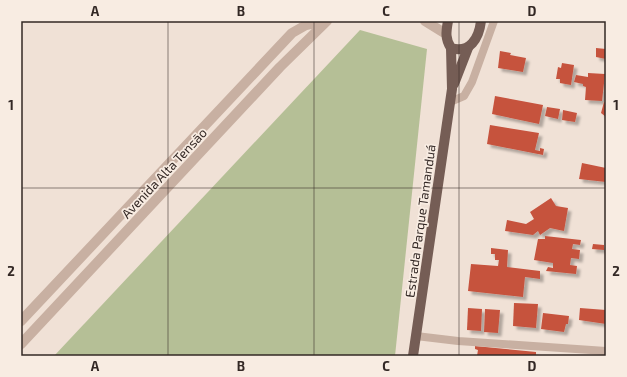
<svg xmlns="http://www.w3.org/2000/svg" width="627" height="377" viewBox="0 0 627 377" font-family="'Exo 2',sans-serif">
  <defs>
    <filter id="shadow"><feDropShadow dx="3.5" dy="3.5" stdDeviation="1" flood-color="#0004"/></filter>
  </defs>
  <rect width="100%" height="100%" fill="#f0e1d6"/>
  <path fill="#b5bf96" d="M360 30 427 49 395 356H54Z"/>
  <g fill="#c6523e" filter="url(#shadow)">
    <path d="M596 48 606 49V59L596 57Z"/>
    <path d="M500 51 511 53 510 55 526 58 523 72 498 68Z"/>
    <path d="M562 63 574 65 571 85 560 83V79H556L558 67 561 68Z"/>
    <path d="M588 73 605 74 602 101 585 100 586 87 583 86V84L574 82 576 75 588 77Z"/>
    <path d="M495 96 543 105 539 124 492 114Z"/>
    <path d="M604 102 606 103V117L601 113Z"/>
    <path d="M547 107 560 109 558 119 545 116Z"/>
    <path d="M563 110 577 113 575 122 562 120Z"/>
    <path d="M490 125 539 133 535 150 540 151V148L544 149 543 155 487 144Z"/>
    <path d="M582 163 606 168V182L579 179Z"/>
    <path d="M551 198 556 206 568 208 564 231 550 228 540 235 538 231 533 235 505 231 507 220 526 224 534 219 530 212Z"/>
    <path d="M545 236 581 240 580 245 573 244 572 249 580 250 579 259 571 258 570 265 577 266 576 274 546 271 548 267 553 268V263L534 260 538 239H545Z"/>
    <path d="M593 244 604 245V250L592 249Z"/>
    <path d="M491 248 508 250 507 267 540 271V279L525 277 523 297 468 291 471 264 498 266 499 260H495V254H491Z"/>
    <path d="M514 303 538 304 536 328 513 326Z"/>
    <path d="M468 308 482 309 481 331 467 330Z"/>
    <path d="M580 308 606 310V324L579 320Z"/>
    <path d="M485 309 500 310 498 333 484 332Z"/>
    <path d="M543 313 569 316 568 324H566L564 332 541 329Z"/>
    <path d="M475 346 536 352V356H477L478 350 475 349Z"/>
  </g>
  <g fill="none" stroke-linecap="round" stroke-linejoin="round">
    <g stroke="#c8b0a2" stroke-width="8">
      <path d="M450 102 464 96 472 82 494 21"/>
      <path d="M416 336 458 341 606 351"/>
    </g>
    <g stroke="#c8b0a2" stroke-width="10">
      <path d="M425 21 446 34"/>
      <path d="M21 321 292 33 306 25 324 21"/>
      <path d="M21 344 280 67 327 21"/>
    </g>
    <g stroke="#755d55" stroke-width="10">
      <path d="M448 21C446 32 445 39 451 48 470 54 479 38 481 21"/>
      <path d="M454 84 468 48"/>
      <path d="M413 356 452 89 451 48"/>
    </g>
  </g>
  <path fill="none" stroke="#332825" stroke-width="1" stroke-opacity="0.55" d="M168 21V356M314 21V356M459 21V356M21 188H606"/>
  <g text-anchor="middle" stroke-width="3.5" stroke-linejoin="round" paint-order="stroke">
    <g font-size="13" fill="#332825" stroke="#f8ece2">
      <text transform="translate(164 173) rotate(-47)" y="5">Avenida Alta Tensāo</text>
      <text transform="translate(420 221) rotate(-82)" y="5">Estrada Parque Tamanduá</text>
    </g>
  </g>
  <rect width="627" height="377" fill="none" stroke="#f8ece2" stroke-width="44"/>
  <rect x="22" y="22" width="583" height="333" fill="none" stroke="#332825" stroke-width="1.5"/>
  <g font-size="13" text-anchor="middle" font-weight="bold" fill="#332825">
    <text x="95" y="16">A</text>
    <text x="241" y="16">B</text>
    <text x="386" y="16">C</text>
    <text x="532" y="16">D</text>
    <text x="11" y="110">1</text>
    <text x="616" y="110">1</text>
    <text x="11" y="276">2</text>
    <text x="616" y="276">2</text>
    <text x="95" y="371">A</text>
    <text x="241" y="371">B</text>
    <text x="386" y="371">C</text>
    <text x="532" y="371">D</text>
  </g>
</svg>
